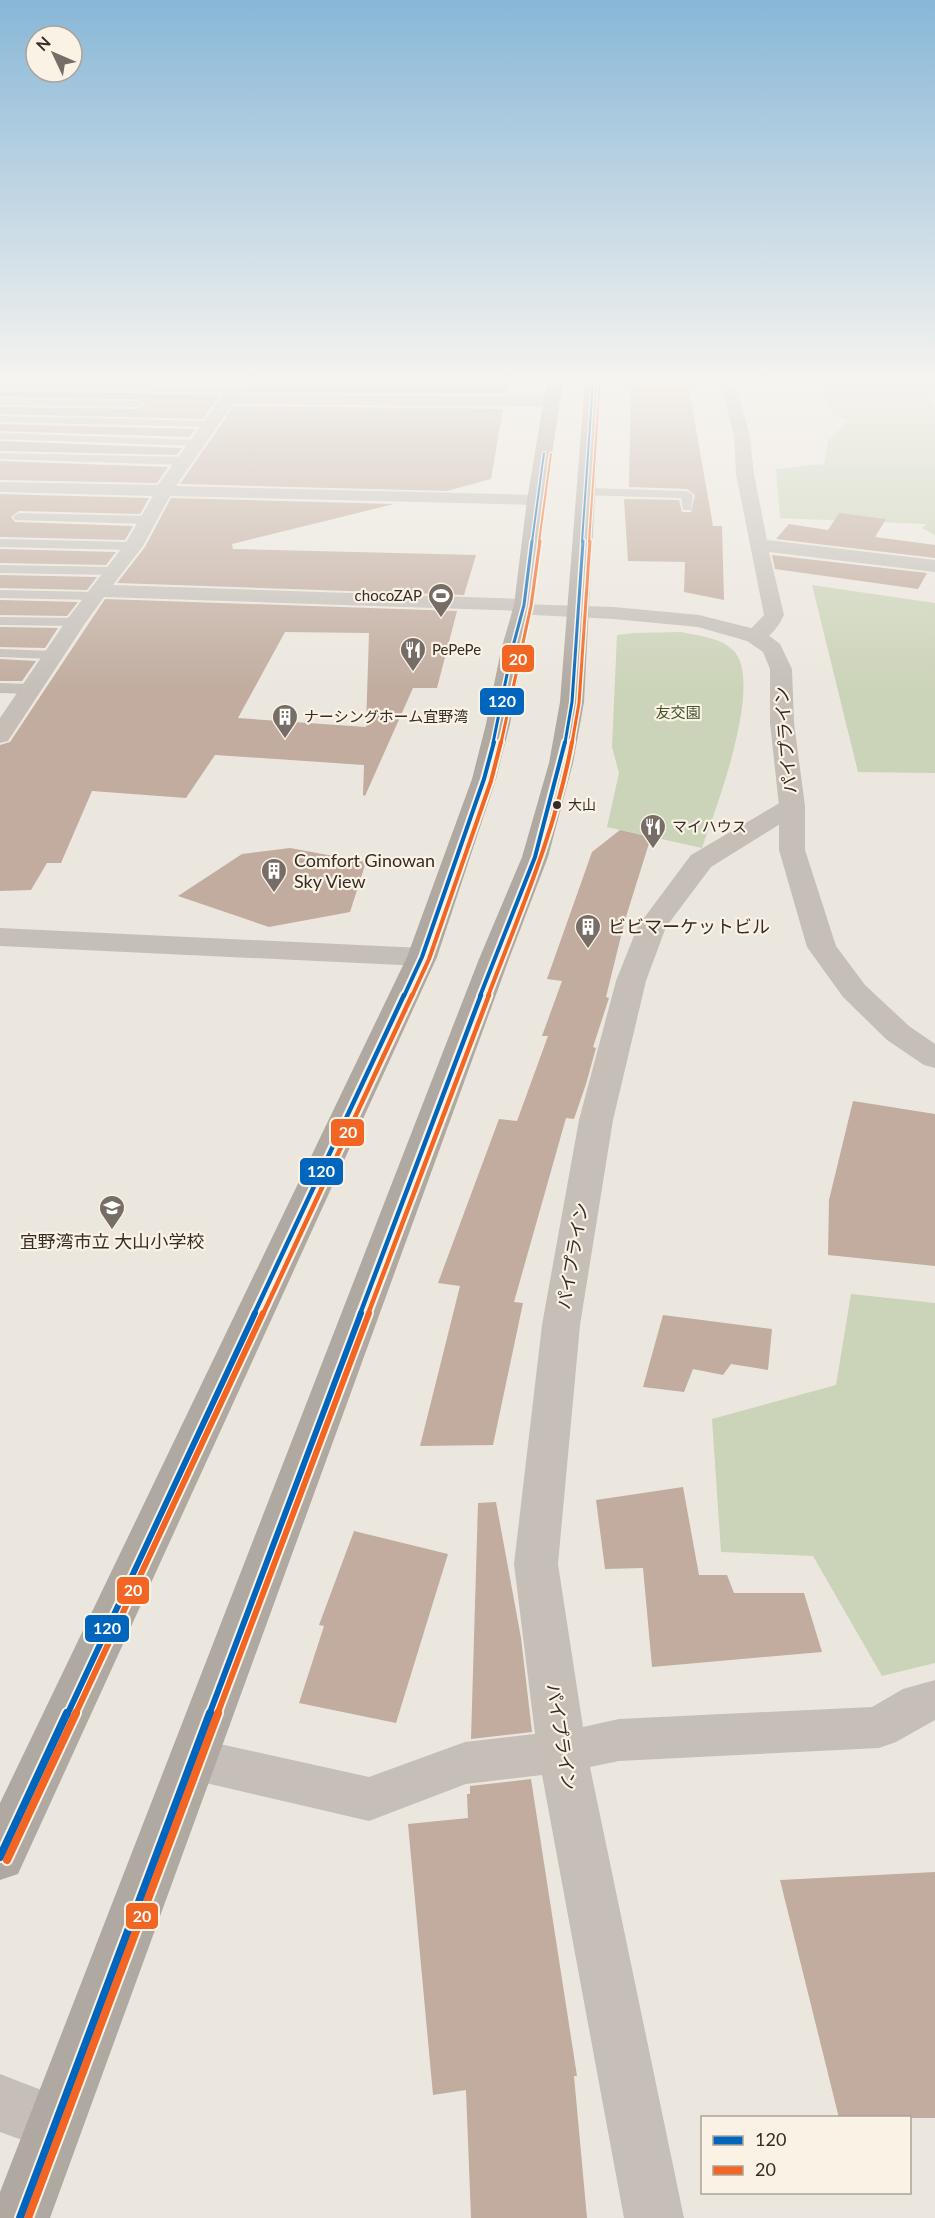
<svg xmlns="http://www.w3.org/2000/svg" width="935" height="2218" viewBox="0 0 935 2218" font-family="Lato,'Noto Sans JP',sans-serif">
  <rect width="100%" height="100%" fill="#ece7de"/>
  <g fill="#cbd3b8">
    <path d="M817 381H924L935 388 926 398 935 409V535L922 528 927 524 780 518 776 469 824 464 828 441 849 420 835 417Z"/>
    <path d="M812 585 935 603V773L858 772Z"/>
    <path d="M681 632C699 636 719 637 733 650 765 681 715 811 702 848L607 827 619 773 612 747 617 635 635 633Z"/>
    <path d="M851 1294 935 1303V1663L882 1676 813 1556 721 1552 712 1419 836 1385Z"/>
  </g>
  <g fill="#c1ac9f" fill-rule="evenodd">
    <path d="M57 381H230L228 385Z"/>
    <path d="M250 381H508L506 394 243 392Z"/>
    <path d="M631 382 688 383 713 526H722L724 600 684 592 685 562 628 561 624 499 679 500 682 512H691L695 495 687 489 629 487Z"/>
    <path d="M0 391 220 395 203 419 0 414V407L139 409 146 405 139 399 0 397Z"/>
    <path d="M234 406 503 409 491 479 447 491 180 484Z"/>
    <path d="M0 424 196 429 189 437 0 431Z"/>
    <path d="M0 441 182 448 177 455 0 451Z"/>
    <path d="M0 461 168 467 157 483 0 480Z"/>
    <path d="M0 494 149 498 140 514 19 511 11 517 15 522 133 526 125 540 0 537Z"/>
    <path d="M171 498 394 504 232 544 233 549 476 555 464 595 117 583 145 547Z"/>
    <path d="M839 513 886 519 875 537 935 545V558L776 539 789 524 828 530Z"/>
    <path d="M0 549 116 552 106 565 0 563Z"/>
    <path d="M772 555 927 573 918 589 775 569Z"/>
    <path d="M0 575 97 577 87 590 0 588Z"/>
    <path d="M105 599 457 611 437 688H413L365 796 363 795 364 765 215 755 186 798 92 791 61 863H47L31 890 0 891V745L10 742ZM285 632 369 633 366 727 238 718Z"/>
    <path d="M0 600 78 602 67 616 0 615Z"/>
    <path d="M0 627 58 628 45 648 0 647Z"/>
    <path d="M0 659 36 661 22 681H0Z"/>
    <path d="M620 830 651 837 625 920 606 997 609 998 593 1047 596 1048 586 1084 574 1119 566 1118 514 1302 523 1303 493 1445 420 1446 460 1286 438 1283 499 1119 517 1121 548 1036H542L562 981 547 979 592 852Z"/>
    <path d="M290 848 366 862 350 912 269 927 178 896 242 854Z"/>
    <path d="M853 1101 935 1114V1266L828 1255 829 1200Z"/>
    <path d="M663 1315 772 1329 768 1370 731 1364 723 1375 693 1369 684 1392 643 1387Z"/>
    <path d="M683 1487 699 1575H727L734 1593H804L822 1652 652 1667 643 1568 605 1569 596 1500Z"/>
    <path d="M496 1502 521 1638 532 1732 471 1739 478 1503Z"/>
    <path d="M354 1531 448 1554 396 1723 299 1703 324 1626 319 1625Z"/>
    <path d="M531 1779 577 2076H574L587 2218H471L466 2090 433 2095 408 1824 468 1818 467 1794H470V1786Z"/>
    <path d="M935 1872V2118H839L780 1880Z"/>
  </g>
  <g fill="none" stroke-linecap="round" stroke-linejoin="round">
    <g fill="#c5bfb8" fill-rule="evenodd">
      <path d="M0 383 234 387 239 390 234 393 0 389Z"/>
      <path d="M0 399 139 401 144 404 139 407 0 405Z"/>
      <path d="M0 416 211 421 217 424 211 427 0 422Z"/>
      <path d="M0 433 197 440 203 443 197 446 0 439Z"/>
      <path d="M0 453 184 457 190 461 184 465 0 459Z"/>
      <path d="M586 488 687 491 693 495 691 510H683L681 498 582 495 580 492Z"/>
      <path d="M19 513 149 516 155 520 149 524 15 520 13 517Z"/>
      <path d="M0 539 133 542 140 546 133 550 0 547Z"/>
      <path d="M0 565 114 567 121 571 114 575 0 573Z"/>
      <path d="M0 590 95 592 102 596 95 600 0 598Z"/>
      <path d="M0 617 75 618 82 622 75 626 0 625Z"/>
      <path d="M0 649 53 651 60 655 53 659 0 657Z"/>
      <path d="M0 683 30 684 38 689 30 694 0 693Z"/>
    </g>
    <g fill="#c5bfb8" fill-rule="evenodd">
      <path d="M233 381H248L239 394 553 397 561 402 553 407 233 404 176 486 536 495 542 496 545 500 542 504 536 505 170 496 143 546 113 585 524 599 531 601 534 605 531 609 524 611 104 597 84 625 8 741 0 743V718L68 618 125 544 153 496 0 492V482L158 485Z"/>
      <path d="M720 381H735L750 437 754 474 767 540 935 560V572L769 552 784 615C777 630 765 645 747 641L744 636 764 615 736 474 734 437Z"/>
      <path d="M792 798 801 801 805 806 801 811 711 867 666 927 646 981 613 1120 580 1325 558 1564 583 1727 619 1719 872 1707 903 1689 935 1680V1720L896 1742 879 1748 619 1761 590 1767 684 2218H624L542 1775 466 1784 369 1821 193 1780 176 1774 169 1759 176 1744 193 1738 369 1777 465 1742 535 1734 514 1564 542 1325 579 1120 616 981 638 926 691 855 783 801Z"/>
      <path d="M0 928 422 948 432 951 437 957 432 963 422 966 0 946Z"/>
    </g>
    <g fill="#c5bfb8" fill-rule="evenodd">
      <path d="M521 604 614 607 699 615 763 631 780 644 792 669 794 723 805 806V850L836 946 865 985 909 1026 935 1044V1068L924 1065 887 1040 843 997 807 947 779 850V806L770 723V669L763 652 747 641 698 627 614 619 514 614 511 610 514 606Z"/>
      <path d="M0 2074 75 2103 84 2123 75 2143 55 2152 0 2132Z"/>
    </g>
    <g fill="#b0a9a2" fill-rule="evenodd">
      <path d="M547 381H563L545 500 534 605 523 650 510 724 496 779 437 957 18 1874 0 1880V1803L407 957 472 779 486 724 501 650 514 605 527 500Z"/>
      <path d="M585 381H601L584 702 573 763 548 857 509 959 50 2218H0V2192L479 959 522 857 549 763 560 702Z"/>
    </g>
    <defs>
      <g id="bus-1-far5">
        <path d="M532 542 544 453"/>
        <path d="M582 542 593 381"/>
      </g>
      <g id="bus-1-far4">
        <path d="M493 743 512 650 524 605 532 541"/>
        <path d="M565 743 572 702 583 541"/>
      </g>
      <g id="bus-1-far3">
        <path d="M404 996 422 957 484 779 494 742"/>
        <path d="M480 996 535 857 565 742"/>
      </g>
      <g id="bus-1-far2">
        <path d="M254 1314 404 995"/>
        <path d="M360 1314 481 995"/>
      </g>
      <g id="bus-1-far1">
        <path d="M67 1715 255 1313"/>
        <path d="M209 1715 361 1313"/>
      </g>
      <g id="bus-1">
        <path d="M0 1857 67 1713"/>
        <path d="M20 2218 210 1713"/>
      </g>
      <g id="bus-2-far5">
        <path d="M539 542 551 454"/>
        <path d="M589 542 600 381"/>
      </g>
      <g id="bus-2-far4">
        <path d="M501 743 531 606 540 541"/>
        <path d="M572 743 579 703 590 541"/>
      </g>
      <g id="bus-2-far3">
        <path d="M412 996 429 959 491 781 501 742"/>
        <path d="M488 996C520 912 556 830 572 742"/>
      </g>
      <g id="bus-2-far2">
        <path d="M263 1314 412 995"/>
        <path d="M368 1314 489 995"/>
      </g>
      <g id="bus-2-far1">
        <path d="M75 1715 263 1313"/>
        <path d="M217 1715 369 1313"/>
      </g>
      <g id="bus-2">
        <path d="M7 1860 76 1713"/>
        <path d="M28 2218 218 1713"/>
      </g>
    </defs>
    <use href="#bus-1-far5" stroke="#faf2e5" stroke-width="4.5"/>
    <use href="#bus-1-far4" stroke="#faf2e5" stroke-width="6"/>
    <use href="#bus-1-far3" stroke="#faf2e5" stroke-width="8"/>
    <use href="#bus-1-far2" stroke="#faf2e5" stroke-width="9"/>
    <use href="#bus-1-far1" stroke="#faf2e5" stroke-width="10"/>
    <use href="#bus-1" stroke="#faf2e5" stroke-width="12"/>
    <use href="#bus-2-far5" stroke="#faf2e5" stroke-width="4.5"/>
    <use href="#bus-2-far4" stroke="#faf2e5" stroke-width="6"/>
    <use href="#bus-2-far3" stroke="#faf2e5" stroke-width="8"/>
    <use href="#bus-2-far2" stroke="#faf2e5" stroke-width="9"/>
    <use href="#bus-2-far1" stroke="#faf2e5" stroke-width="10"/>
    <use href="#bus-2" stroke="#faf2e5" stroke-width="12"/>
    <use href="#bus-1-far5" stroke="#0065bd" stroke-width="2"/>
    <use href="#bus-1-far4" stroke="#0065bd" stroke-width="3"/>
    <use href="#bus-1-far3" stroke="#0065bd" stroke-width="4"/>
    <use href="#bus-1-far2" stroke="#0065bd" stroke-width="4.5"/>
    <use href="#bus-1-far1" stroke="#0065bd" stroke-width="6"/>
    <use href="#bus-1" stroke="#0065bd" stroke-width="8"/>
    <use href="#bus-2-far5" stroke="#f26522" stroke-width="2"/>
    <use href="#bus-2-far4" stroke="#f26522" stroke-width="3"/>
    <use href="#bus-2-far3" stroke="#f26522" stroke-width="4"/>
    <use href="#bus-2-far2" stroke="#f26522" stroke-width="4.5"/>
    <use href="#bus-2-far1" stroke="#f26522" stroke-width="6"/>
    <use href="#bus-2" stroke="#f26522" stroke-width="8"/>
  </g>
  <linearGradient id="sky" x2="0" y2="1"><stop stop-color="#88b7d7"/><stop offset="0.55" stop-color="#f6f4f0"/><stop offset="1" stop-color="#f6f4f0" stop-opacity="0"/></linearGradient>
  <rect width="935" height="692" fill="url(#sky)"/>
  <defs>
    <symbol id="stadium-pin" viewBox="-11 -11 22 30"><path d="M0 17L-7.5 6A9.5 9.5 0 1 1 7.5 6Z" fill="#766d66" stroke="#faf2e5"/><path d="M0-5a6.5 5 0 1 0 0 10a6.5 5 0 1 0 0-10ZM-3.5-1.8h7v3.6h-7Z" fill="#fff"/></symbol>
    <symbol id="restaurant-pin" viewBox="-11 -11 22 30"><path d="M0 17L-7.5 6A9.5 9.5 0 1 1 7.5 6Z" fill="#766d66" stroke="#faf2e5"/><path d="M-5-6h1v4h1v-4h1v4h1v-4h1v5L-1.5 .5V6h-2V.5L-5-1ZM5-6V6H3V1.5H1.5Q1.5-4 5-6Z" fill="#fff"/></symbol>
    <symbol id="building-pin" viewBox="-11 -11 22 30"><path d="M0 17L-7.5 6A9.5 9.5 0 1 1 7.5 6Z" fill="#766d66" stroke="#faf2e5"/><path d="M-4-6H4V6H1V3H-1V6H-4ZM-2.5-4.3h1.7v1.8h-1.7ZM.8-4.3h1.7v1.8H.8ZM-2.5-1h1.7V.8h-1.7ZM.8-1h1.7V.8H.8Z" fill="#fff"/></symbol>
    <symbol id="school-pin" viewBox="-11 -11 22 30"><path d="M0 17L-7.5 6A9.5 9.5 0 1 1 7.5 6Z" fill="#766d66" stroke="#faf2e5"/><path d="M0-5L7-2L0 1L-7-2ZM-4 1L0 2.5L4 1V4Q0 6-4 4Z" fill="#fff"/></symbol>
  </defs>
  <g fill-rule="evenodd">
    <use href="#stadium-pin" x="426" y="581" width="30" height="40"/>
    <use href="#restaurant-pin" x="398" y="635" width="30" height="40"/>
    <use href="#building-pin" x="270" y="702" width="30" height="40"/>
    <use href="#restaurant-pin" x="638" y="812" width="30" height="40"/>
    <use href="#building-pin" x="259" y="856" width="30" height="40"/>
    <use href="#building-pin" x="573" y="912" width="30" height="40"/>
    <use href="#school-pin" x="97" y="1193" width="30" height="40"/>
  </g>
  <circle fill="#362c26" stroke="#faf2e5" stroke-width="2" cx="557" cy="805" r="5"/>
  <g text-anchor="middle" stroke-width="4.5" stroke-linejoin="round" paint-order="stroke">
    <g font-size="14" fill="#362c26" stroke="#faf2e5" text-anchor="start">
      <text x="568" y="810">大山</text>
    </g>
    <g font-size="15" fill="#362c26" stroke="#faf2e5" text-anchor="start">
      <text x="422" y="601" text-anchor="end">chocoZAP</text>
      <text x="432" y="655">PePePe</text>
      <text x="304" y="722">ナーシングホーム宜野湾</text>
      <text x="672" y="832">マイハウス</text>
    </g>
    <g font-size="15" fill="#415528" stroke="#faf2e5">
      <text x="678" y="718">友交園</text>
    </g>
    <g font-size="18" fill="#362c26" stroke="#faf2e5">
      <text transform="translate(786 740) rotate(-95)" y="6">パイプライン</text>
      <text transform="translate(573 1256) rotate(-80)" y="6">パイプライン</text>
      <text transform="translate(561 1737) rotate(81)" y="6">パイプライン</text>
    </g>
    <g font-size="18" fill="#362c26" stroke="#faf2e5" text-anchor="start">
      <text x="294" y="867">Comfort Ginowan<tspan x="294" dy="21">Sky View</tspan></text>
      <text x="608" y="933">ビビマーケットビル</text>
      <text x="112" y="1248" text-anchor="middle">宜野湾市立 大山小学校</text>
    </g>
  </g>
  <g stroke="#faf2e5" stroke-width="2">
    <rect x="501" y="644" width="34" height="29" rx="6" fill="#f26522"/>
    <rect x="479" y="687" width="46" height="29" rx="6" fill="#0065bd"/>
    <rect x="330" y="1118" width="35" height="29" rx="6" fill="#f26522"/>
    <rect x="299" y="1157" width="45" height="29" rx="6" fill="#0065bd"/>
    <rect x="116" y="1576" width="34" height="29" rx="6" fill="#f26522"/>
    <rect x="84" y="1614" width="46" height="29" rx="6" fill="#0065bd"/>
    <rect x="125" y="1902" width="34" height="28" rx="6" fill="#f26522"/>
  </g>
  <g font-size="16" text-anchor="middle" font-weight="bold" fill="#fff">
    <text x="518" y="665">20</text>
    <text x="502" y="707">120</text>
    <text x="348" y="1138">20</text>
    <text x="321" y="1177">120</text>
    <text x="133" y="1596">20</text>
    <text x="107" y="1634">120</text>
    <text x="142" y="1922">20</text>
  </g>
  <rect x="701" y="2116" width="210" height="78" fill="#faf2e5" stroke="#aca399" stroke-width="1.5"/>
  <rect x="713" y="2136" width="30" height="9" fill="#0065bd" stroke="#aca399" stroke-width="1.5"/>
  <text x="755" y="2146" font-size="18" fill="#362c26">120</text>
  <rect x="713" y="2166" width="30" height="9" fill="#f26522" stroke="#aca399" stroke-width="1.5"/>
  <text x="755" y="2176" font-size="18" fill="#362c26">20</text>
  <g transform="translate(54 54) rotate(314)"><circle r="28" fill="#faf2e5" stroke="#aca399" stroke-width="1.5"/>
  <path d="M0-4.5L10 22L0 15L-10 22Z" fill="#766d66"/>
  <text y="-9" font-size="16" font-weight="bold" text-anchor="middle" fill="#362c26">N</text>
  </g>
</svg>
